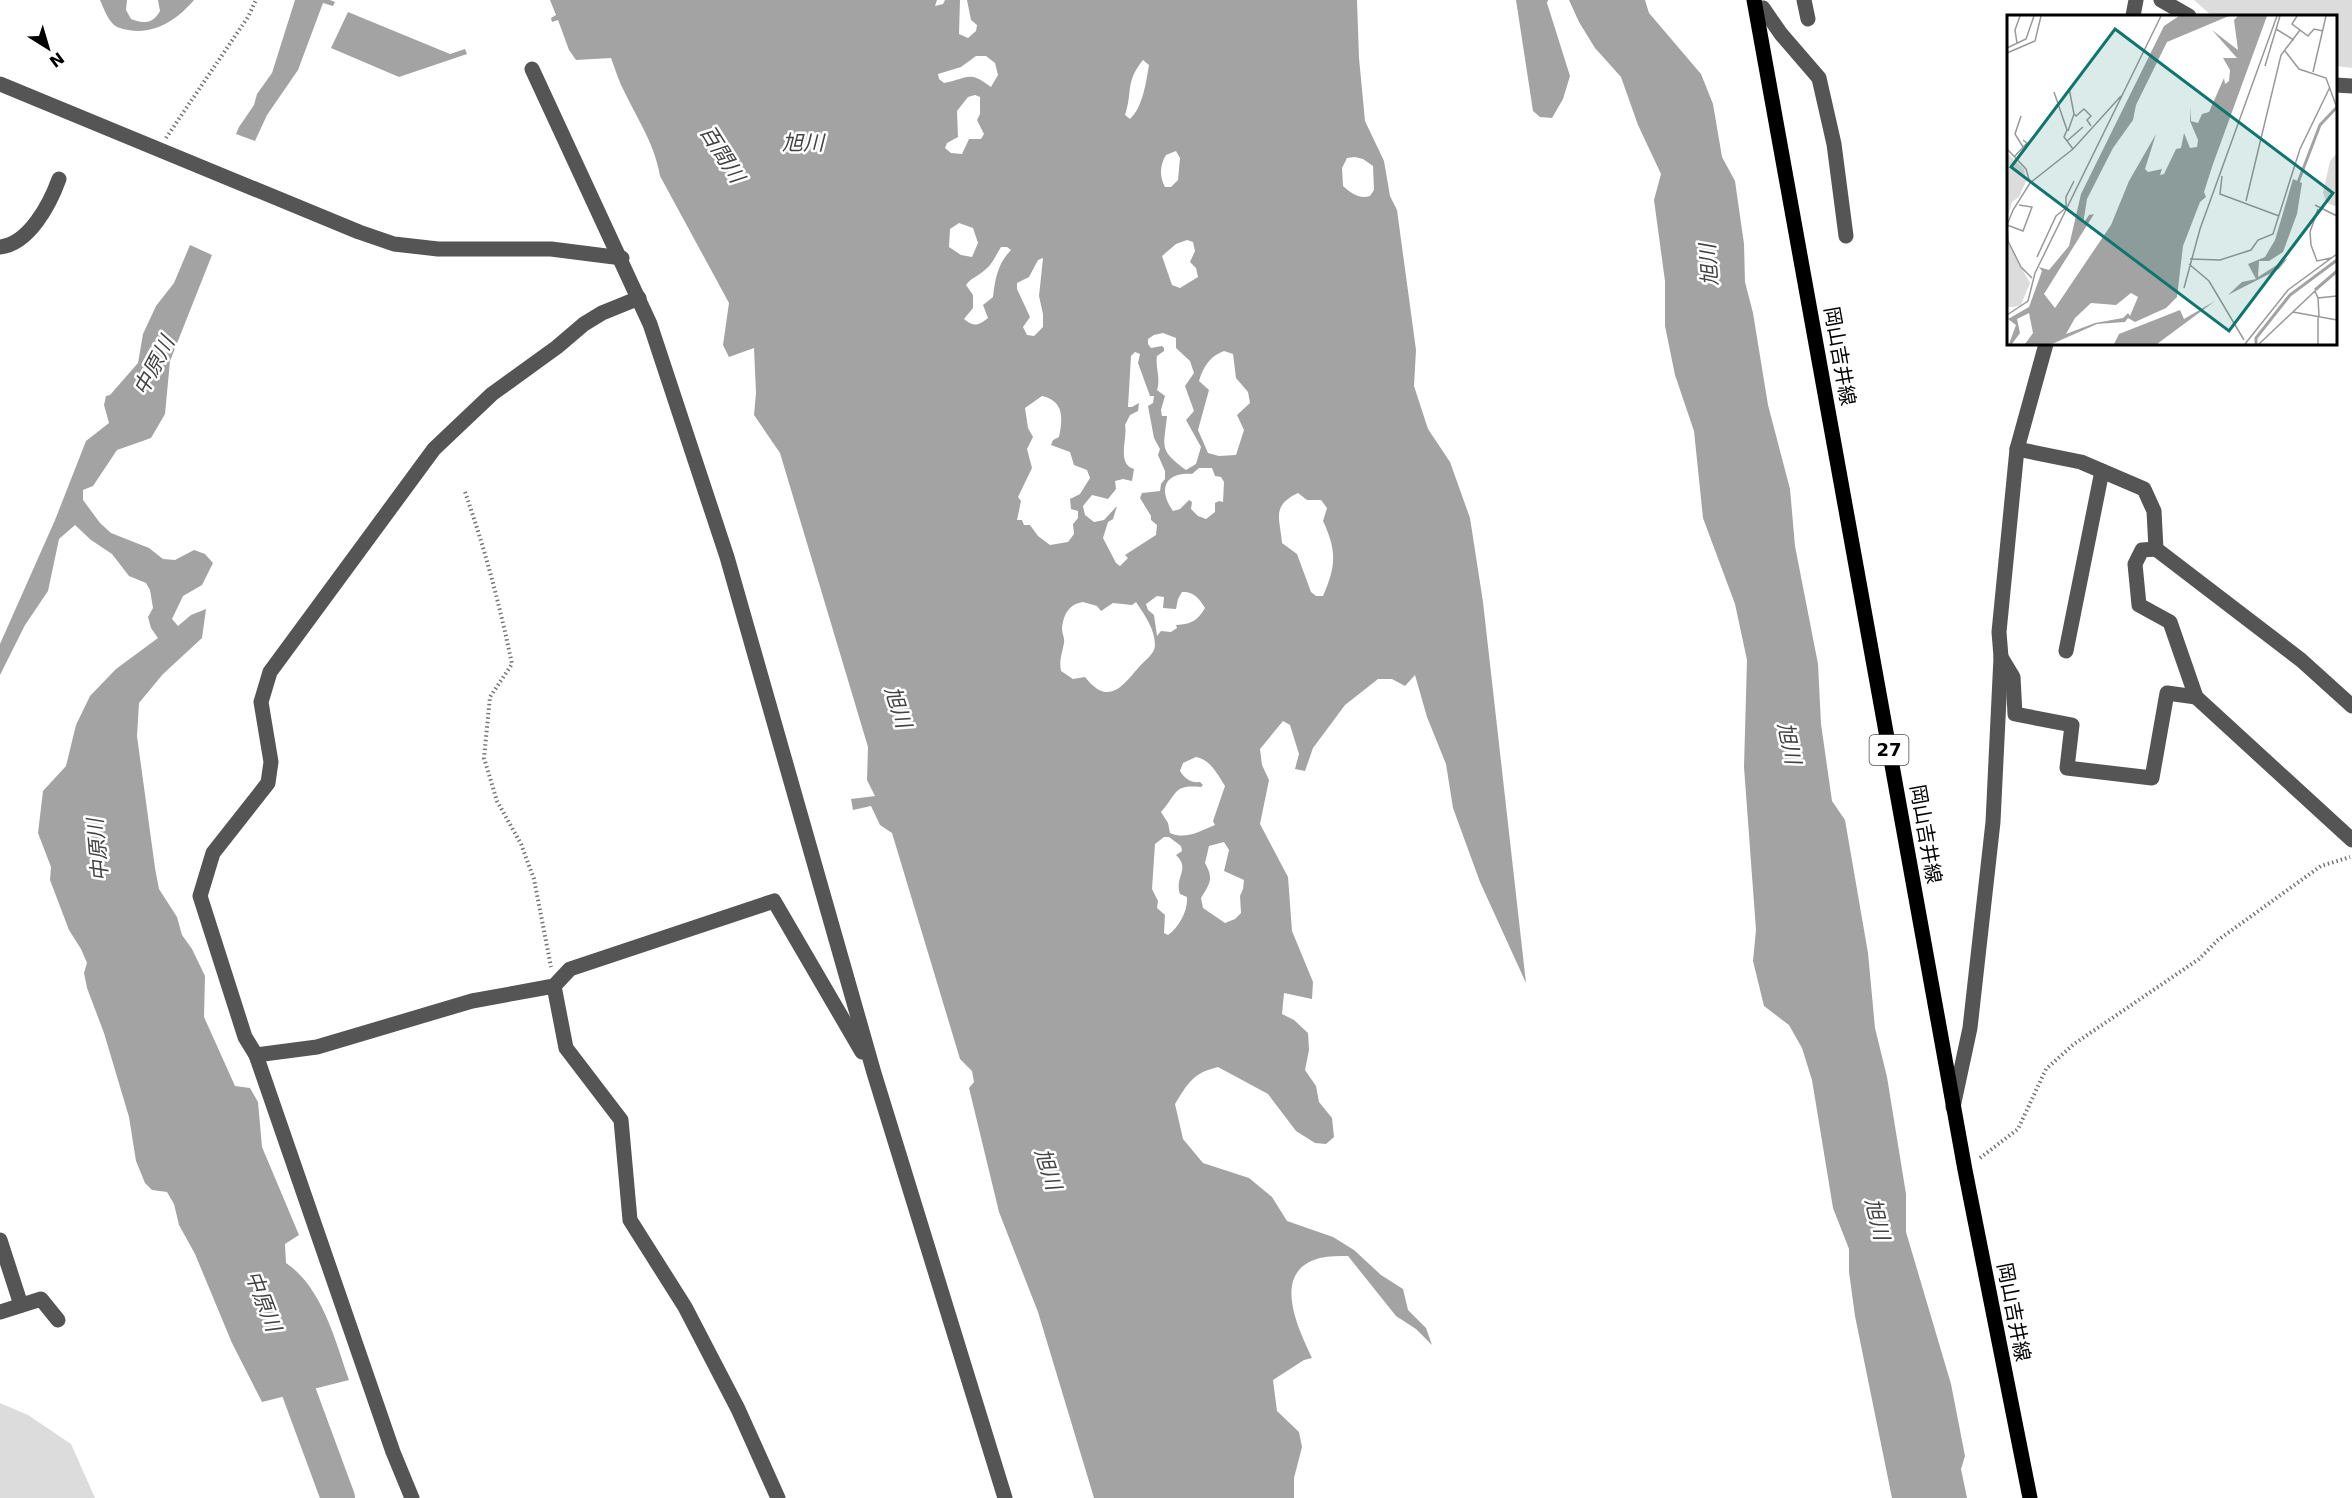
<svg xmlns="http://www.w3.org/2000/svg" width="2352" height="1498" viewBox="0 0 2352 1498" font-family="'DejaVu Sans','Noto Sans JP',sans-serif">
  <rect width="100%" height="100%" fill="#fff"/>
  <g fill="#dcdcdc">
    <path d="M2194 0H2352V68L2336 66V16H2212Z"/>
    <path d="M0 1403 28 1415 71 1444 95 1498H0Z"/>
  </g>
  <g fill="#a3a3a3" fill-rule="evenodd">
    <path d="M100 0H127L126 10 131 19C144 24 153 24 160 11L158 0H194C177 20 154 35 128 30 123 29 118 28 114 25 107 18 104 9 100 0Z"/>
    <path d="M295 0H330L335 2 333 6 323 3 298 70 267 115 255 141 236 134 239 127 254 105 257 94 272 73Z"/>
    <path d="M550 0H937L935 6 943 4 945 0H960L959 34 968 38 976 31 977 25 971 20 967 0H1357L1359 58 1365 121 1384 161 1390 196 1397 210 1416 350 1414 386 1428 429 1450 462 1470 518 1483 602 1526 983 1480 882 1453 808 1446 764 1427 717 1415 675 1405 686 1392 679H1378L1345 705 1313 748 1305 771 1295 769 1299 754 1290 725 1283 721 1260 749 1262 765 1269 780 1260 824 1288 877 1292 931 1313 982 1312 999 1284 993 1282 1014 1294 1020 1308 1033 1309 1050 1305 1070 1316 1086 1319 1102 1332 1118 1334 1137 1326 1144 1315 1143 1296 1131 1268 1094 1218 1067C1193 1073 1188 1083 1175 1104L1183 1139 1203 1163 1249 1178 1272 1197 1287 1221 1333 1237 1354 1250 1381 1275 1403 1289 1408 1310 1426 1328 1432 1345 1416 1329 1396 1316 1348 1256C1339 1256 1329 1256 1320 1258 1270 1271 1298 1328 1312 1358L1304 1360 1273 1380 1277 1411 1299 1432 1302 1447 1294 1478V1498H1094L1038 1312 999 1212 969 1088 974 1082 972 1071 960 1059 892 833 880 825 871 806 853 810 851 799 875 796 867 780 868 747 780 453 754 415 756 393 754 348 729 357 723 345 729 303 660 176C655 145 638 120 625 93 619 82 615 69 611 58L576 60 569 50 558 20 552 22 551 18 556 15ZM976 56H986L995 63 998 75 991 87C969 70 969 78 944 83L939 79 938 74 961 67ZM1143 60 1149 65C1146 82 1143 107 1130 119L1125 115C1133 91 1125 82 1143 60ZM975 95 980 97V114L977 120 984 134 981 139H969L962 154 951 153 945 148 947 143 958 137 957 111 968 97ZM1176 151 1180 158 1178 180 1171 187H1165C1159 176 1160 165 1166 155ZM1355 157 1363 159 1373 166 1374 190 1370 196C1359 199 1352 194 1343 186L1342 168 1347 158ZM959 223 973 228 978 243 972 257 961 255 949 247 950 229ZM1187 240 1193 242 1195 251 1190 262 1196 268 1198 277 1180 288 1172 285 1162 256 1176 244ZM1001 247H1007L1011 250C998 263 995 279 993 297L983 305 988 318C978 326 974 327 964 319L973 308V295L966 285C972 277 979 276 986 269 993 263 996 255 1001 247ZM1043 258 1039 296 1043 314V327L1034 336 1027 335 1023 327 1030 317 1017 289V283L1029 277 1038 260ZM1163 333 1176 338V348L1190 361 1194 373 1185 386 1194 411 1186 420 1201 447 1196 464 1186 470C1158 449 1164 448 1167 416H1162L1161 410 1165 396 1157 390C1161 378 1155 367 1157 356L1164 351V348L1162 346 1151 348 1148 344V339L1154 335ZM1224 351 1233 354 1236 378 1248 392 1250 403 1237 415 1244 430 1236 455 1219 456 1208 453 1198 430 1209 390 1199 381C1203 367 1210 356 1224 351ZM1135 352 1140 354 1138 363 1150 396H1154L1153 403 1148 406 1154 438 1160 449 1158 455 1165 471V479L1161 484 1160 491 1142 493 1140 498 1151 516V520L1157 525 1156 535 1125 555 1128 558 1120 566 1116 563 1103 538 1108 522 1113 519 1117 506 1104 520 1094 522 1085 515 1083 506 1092 495 1108 499 1116 489 1115 481 1123 479 1132 481 1134 469C1116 464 1128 438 1125 425L1130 415 1138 411 1139 403 1132 407H1128L1131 356ZM1042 396C1064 401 1063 418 1059 437L1053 440 1051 445 1070 452 1074 465 1087 470 1090 478 1080 494 1070 499 1071 509 1078 511V518L1073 524 1074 534 1068 542 1050 545 1038 536 1030 525H1024L1022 520H1017L1021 501 1018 497 1032 468 1027 449 1033 437 1028 428 1025 408ZM1199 468H1212L1215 476 1221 477 1224 482 1223 502 1219 501 1215 503V512L1206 519 1198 516 1191 509 1192 502 1189 500 1180 509 1173 511C1158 490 1164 472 1192 474ZM1298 493 1307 500H1321L1327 508 1323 521C1337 551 1336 566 1323 596H1316L1311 592 1297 554 1282 543C1280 518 1271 506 1298 493ZM1182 592C1193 591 1200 599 1205 608 1197 621 1192 624 1176 625L1177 628 1171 632 1161 631 1157 636 1154 615 1148 610 1146 604 1157 596 1164 597 1163 608 1176 609 1178 599ZM1083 602 1097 606 1101 611 1113 603 1132 605 1136 602C1144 614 1155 629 1155 645 1155 654 1144 661 1139 667 1121 688 1108 706 1085 677L1073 679 1061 671C1059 660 1062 654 1064 643 1065 638 1062 634 1062 629 1063 615 1069 604 1083 602ZM1196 757C1210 759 1218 775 1225 786L1213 821 1215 825C1200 831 1186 840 1170 833L1168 823 1161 812C1178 793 1173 784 1201 787L1203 785 1200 782C1191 783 1185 779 1180 771L1183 763ZM1164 837H1169L1181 846 1182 851 1176 855C1191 869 1174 877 1180 894L1187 897C1188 911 1179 927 1168 935L1164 933 1165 915 1157 908 1158 901 1152 889 1155 844ZM1224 842 1229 850 1224 871 1244 880 1243 889 1240 896 1241 913 1235 919 1225 923 1203 908 1201 898C1210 883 1214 879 1205 863L1209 846Z"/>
    <path d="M1516 0H1548L1547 3 1570 76 1563 99 1552 118 1540 117 1533 111Z"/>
    <path d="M1569 0H1645L1649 13 1701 74 1713 104 1722 157 1735 181 1744 244 1745 282 1753 313 1768 405 1790 489 1795 546 1818 664 1821 724 1832 801 1845 820 1868 953 1875 1028 1887 1077 1906 1194V1232L1951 1384 1965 1456 1961 1469 1967 1498H1892L1855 1316 1849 1272V1249L1833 1208 1812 1080 1802 1048 1789 1025 1764 1006 1753 961 1756 930 1744 767 1747 660 1735 604 1703 518 1694 431 1675 375 1665 326V281L1654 200 1661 174 1638 125 1621 77 1595 48 1579 22Z"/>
    <path d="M348 12 450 54 465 49 467 54 399 77 331 48Z"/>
    <path d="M190 245 212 255 170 361 165 414 151 438 117 450 93 486 83 490V500L100 523 111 533 149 548 163 559 175 560 194 550 205 554 213 563 202 585 183 596 172 619 178 626 191 615 206 609 202 638 163 674 139 703 137 736 155 868 159 889 177 917 182 935 192 949 205 976 204 1017 235 1086 250 1088 258 1102 262 1147 299 1235 285 1244 286 1263C322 1287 335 1340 349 1380L262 1402 232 1343 195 1254 179 1225 174 1204 167 1192 152 1190 145 1183 136 1161 129 1117 104 1033 87 988 84 973 87 963 81 949 69 930 50 880 51 867 38 833 43 791 66 766 76 725 90 696 116 669 158 638 151 628 148 617 153 608 150 590 146 583 129 576 112 554 91 540 75 525 59 539 48 591 25 625 0 675V644L55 520 86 441 109 423 104 405 106 396 110 395 138 363 143 334 156 306 174 283Z"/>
  </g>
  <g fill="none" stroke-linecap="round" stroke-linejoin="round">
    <path stroke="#a3a3a3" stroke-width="34" d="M283 1349 338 1498"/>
    <g stroke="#777" stroke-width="4" stroke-dasharray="1.5 3" stroke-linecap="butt">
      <path d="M166 138 248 17 256 0"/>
      <path d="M465 492C485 549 500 606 512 664L490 697 484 758 497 801 521 844 534 879 551 967"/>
      <path d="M1980 1158 2018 1129 2046 1069 2074 1044 2199 959 2218 940 2321 866 2350 857"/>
    </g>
    <g stroke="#555" stroke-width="15">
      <path d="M1804 0 1808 19"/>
      <path d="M2161 0 2189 16"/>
      <path d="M1763 8 1781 34 1819 78 1834 144 1846 236"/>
      <path d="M2133 16 2136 0"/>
      <path d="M532 69 650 324 727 557 874 1073 1005 1498"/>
      <path d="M0 84 359 232 394 244 438 249H551L622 258"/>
      <path d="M2336 85 2352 86"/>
      <path d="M0 247C29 244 50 204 59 179"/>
      <path d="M2017 449 2081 462 2144 489 2154 511 2156 549 2301 660 2352 706"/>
      <path d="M2156 549 2142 550 2135 564 2139 605 2170 622 2196 697 2352 840"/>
      <path d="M2066 651 2102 471"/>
      <path d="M2001 657 2013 677 2015 714 2072 725 2067 768 2152 778 2167 693 2196 697"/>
      <path d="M554 986 566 1048 621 1120 630 1220 685 1307 738 1409 778 1498"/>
      <path d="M256 1055 317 1047 472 1001 554 986 570 969 774 901 862 1052"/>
      <path d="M1953 1107 1970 1028 1993 822 2001 657 1999 632 2017 449 2046 344"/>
      <path d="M0 1240 21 1305"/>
      <path d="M0 1312 41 1299 58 1320"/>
      <path d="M412 1498 393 1452 256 1055 245 1037 200 896 213 853 268 783 271 762 261 702 270 672 434 449 492 394 557 347 584 324 602 313 639 298"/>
    </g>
    <path stroke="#000" stroke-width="15" d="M1754 0 1965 1170 2030 1498"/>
  </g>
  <g text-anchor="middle" stroke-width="5" stroke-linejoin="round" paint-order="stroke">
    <rect fill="#fff" stroke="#4c4c4c" stroke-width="1.5" x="1869.5" y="735" width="39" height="30" rx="4.5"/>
    <g font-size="18" font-weight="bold" fill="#000">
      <text x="1889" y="756">27</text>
    </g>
    <g font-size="20" fill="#000" stroke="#fff">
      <text transform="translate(1840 356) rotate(80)" y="7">岡山吉井線</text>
      <text transform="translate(1926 834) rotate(80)" y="7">岡山吉井線</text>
      <text transform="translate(2014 1312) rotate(79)" y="7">岡山吉井線</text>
    </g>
    <g font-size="21" font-style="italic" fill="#444" stroke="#fff">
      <text x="803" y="150">旭川</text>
      <text transform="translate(722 154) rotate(58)" y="7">百間川</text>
      <text transform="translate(1709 265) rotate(-94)" y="7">旭川</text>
      <text transform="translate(154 366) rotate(-62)" y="7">中原川</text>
      <text transform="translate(898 707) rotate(72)" y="7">旭川</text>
      <text transform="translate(1789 743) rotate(78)" y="7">旭川</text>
      <text transform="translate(98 850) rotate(-95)" y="7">中原川</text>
      <text transform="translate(1048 1169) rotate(72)" y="7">旭川</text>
      <text transform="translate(1877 1219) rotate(76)" y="7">旭川</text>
      <text transform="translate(263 1301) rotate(69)" y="7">中原川</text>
    </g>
  </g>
  <g transform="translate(2007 15)">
    <rect width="330" height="330" fill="#fff"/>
    <path d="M0 138 17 154 19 166 12 182 5 187 0 205ZM330 138V192L320 188 316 178 323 146ZM0 226 23 268 14 290 7 292H0Z" fill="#dcdcdc"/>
    <path d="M172 1H222L160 27 129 90 126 105 106 133 80 184 76 209 82 200 87 199 37 279 48 293 104 210 122 166 149 119 138 154 141 157 155 154 153 160 157 159 169 134 174 133 177 118 183 133 190 132 191 125 183 106V92L184 106 191 108 195 99 202 97 217 63 218 69 222 66 223 55 216 43H230L205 15 231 35 227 5 231 1H260L206 149 197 177 199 182 193 187 176 231 170 282 159 293 128 307 121 303 118 307 90 309 45 329H18L26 318 22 298 10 304 13 318 5 329H2L9 310 1 304 22 292 35 256 32 252 42 255 62 231 74 179 157 11ZM124 278 131 282 123 301 121 298 116 303 88 308 59 319 68 303 84 288 109 290ZM286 164 295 168 290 199 276 237 262 246H252L251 262 281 243 272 254 221 280 235 267 249 264 241 249 258 242 268 225ZM208 286 150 329H107L112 319 173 295 177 304Z" fill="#a3a3a3" fill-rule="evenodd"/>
    <path fill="none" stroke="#a3a3a3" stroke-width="3" d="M290 170 313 110 330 92M308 275 330 256M249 329V323L283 280 330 245"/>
    <path fill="none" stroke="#999" stroke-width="1.5" d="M290 1 285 9 301 21 307 14 316 16M269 14 287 25M10 28 8 15 13 1M0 33 19 24 27 1M278 36 292 54 319 63 330 93M0 38 28 26 34 1M258 51 273 1M306 57 319 1M47 77 60 115 57 122 66 134M67 99 69 101 77 94 84 101 80 105 84 111M14 101 8 119 16 132M61 116 67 99 62 73M60 126 76 112M0 134 19 154 23 168M7 142 20 128 16 125M215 161 213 179 272 201M239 186 274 40 293 15M308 190 330 201M59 192V182L67 166M311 194 303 217 304 230 310 246 324 243M0 210 16 216 25 192 12 190M30 242 49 201 59 193M183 244 213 245 244 235 251 225 266 219 293 134 323 72M182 249 202 266 237 325M25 263 14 252 1 226 0 210 6 195 23 168 66 134 114 81M177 273 193 214 270 1M286 297 330 305M0 300 21 286 28 258 154 1M312 301 311 283 330 281M238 329 281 275 330 239M252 329 308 276 311 283M311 329V301"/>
    <path fill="#0f766e" fill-opacity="0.15" stroke="#0f766e" stroke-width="3" d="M108 14 326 178 222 316 4 152Z"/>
    <rect width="330" height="330" fill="none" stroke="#000" stroke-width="3"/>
  </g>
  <g transform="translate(48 48) rotate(143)" stroke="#ffffff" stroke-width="4.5" paint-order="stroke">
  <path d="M0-4.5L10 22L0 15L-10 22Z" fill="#000000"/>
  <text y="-9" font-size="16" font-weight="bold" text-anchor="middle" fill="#000000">N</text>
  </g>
</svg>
